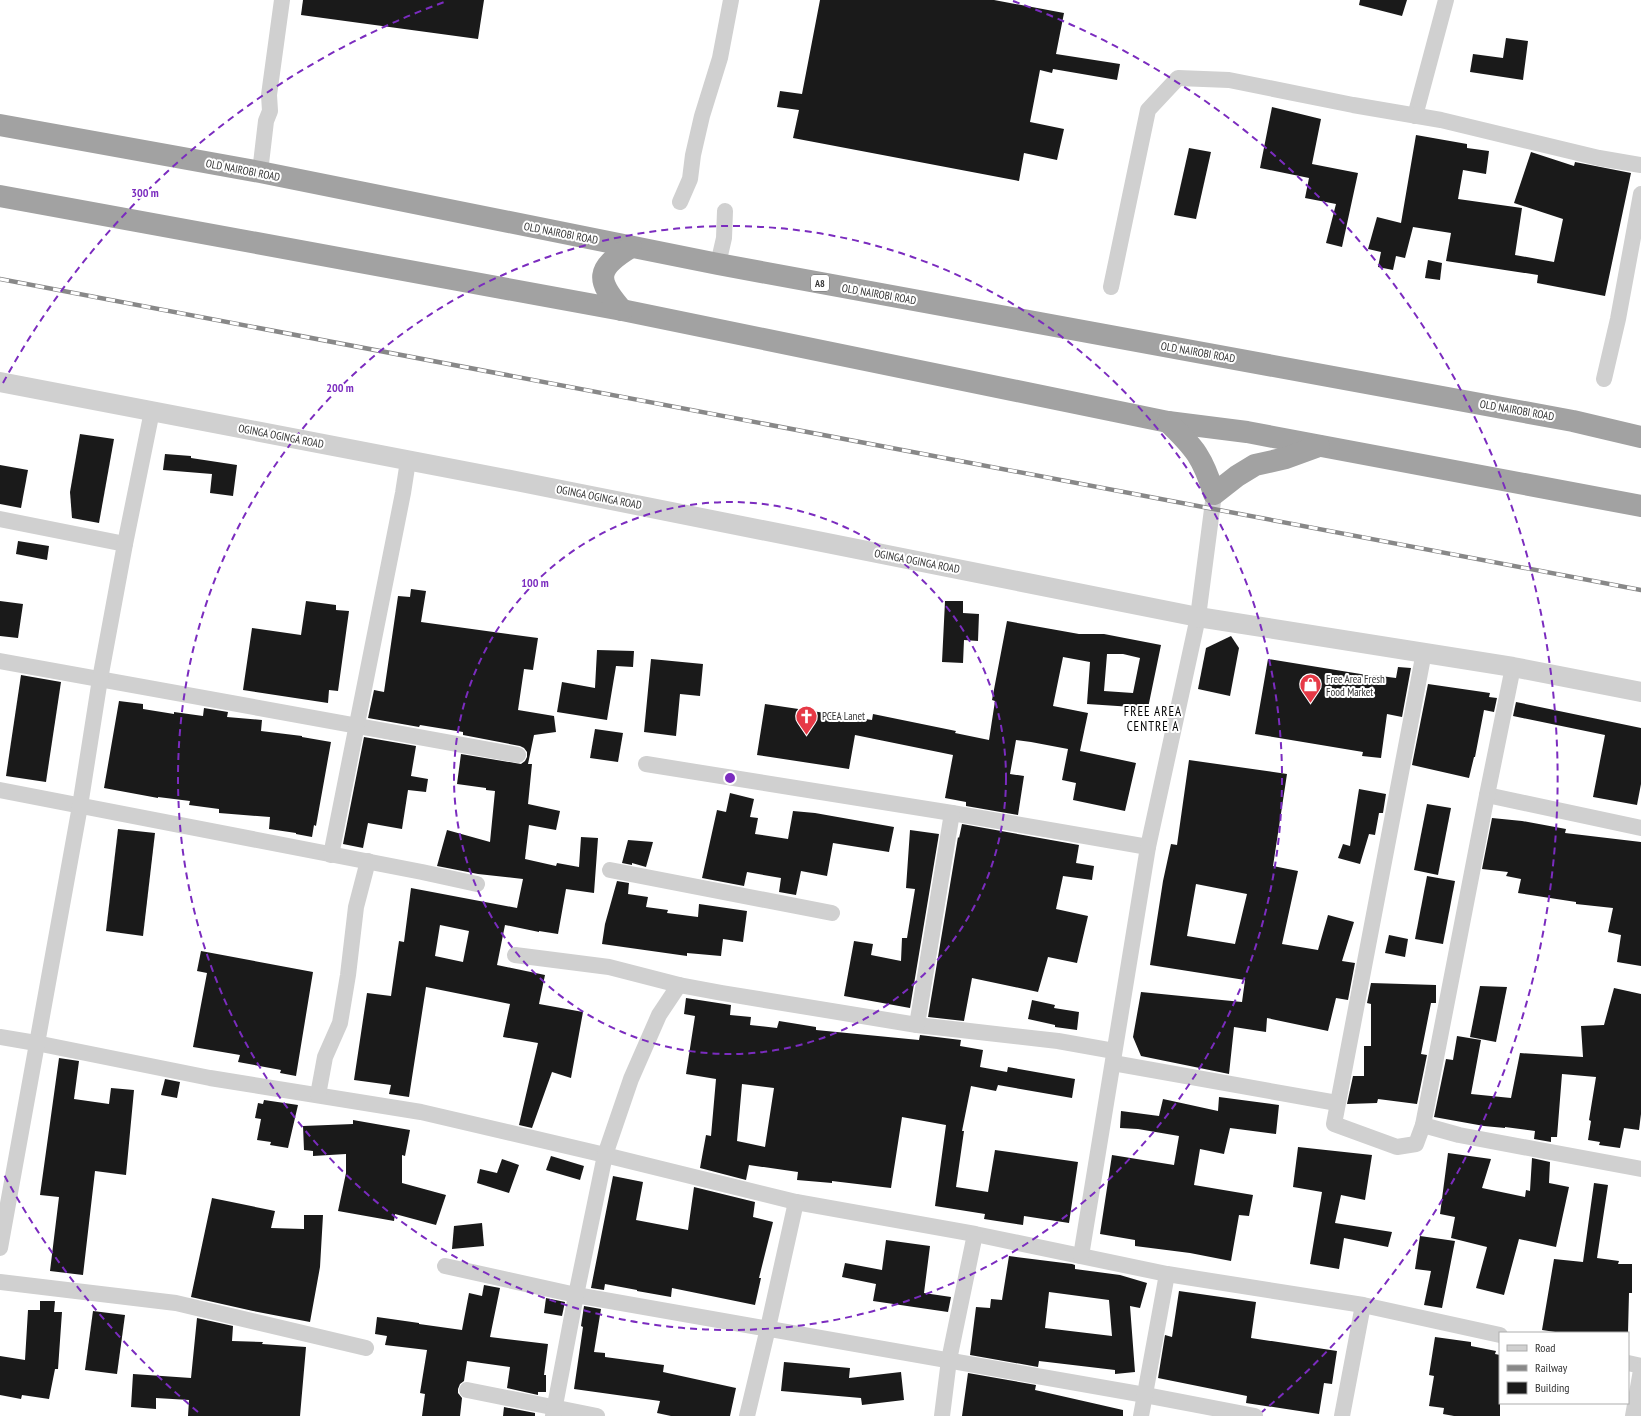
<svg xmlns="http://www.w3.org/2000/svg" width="1641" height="1416" viewBox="0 0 1641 1416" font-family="'PT Sans Narrow',sans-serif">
  <rect width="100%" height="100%" fill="#fff"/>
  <g fill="#1a1a1a" fill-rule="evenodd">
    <path d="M303 0H484L478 39 301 15Z"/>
    <path d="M820 0H994L1064 13 1056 54 1120 64 1117 80 1053 69 1052 73 1040 70 1030 122 1064 129 1057 160 1024 153 1019 181 793 138 799 110 777 107 780 91 802 94Z"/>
    <path d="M1360 0H1407L1402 16 1359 5Z"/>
    <path d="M1506 38 1528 41 1523 80 1470 72 1473 54 1503 58Z"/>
    <path d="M1272 107 1321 119 1312 164 1358 173 1342 247 1326 243 1336 204 1305 198 1309 178 1260 168Z"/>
    <path d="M1416 135 1467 144V148L1489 151 1486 174 1463 170 1458 199 1522 208 1515 255 1554 262 1563 219 1514 203 1531 152 1574 166 1575 162 1631 173 1605 296 1537 283 1538 275 1446 261 1451 233 1413 227 1405 258 1396 256 1393 270 1378 267 1381 252 1368 249 1377 217 1401 223Z"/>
    <path d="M1189 148 1211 152 1196 219 1174 215Z"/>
    <path d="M1428 260 1442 263 1440 280 1425 278Z"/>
    <path d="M80 434 114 439 99 523 72 518 70 492Z"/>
    <path d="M165 454 191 456V458L237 465 233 496 210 493 212 474 163 470Z"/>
    <path d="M0 465 28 470 21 508 0 504Z"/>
    <path d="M18 541 49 546 47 560 16 554Z"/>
    <path d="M411 589 426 591 421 622 538 638 533 670 524 669 518 710 554 716 556 732 534 735 528 764H532L528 804 560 811 556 830 529 825 525 859 556 866 557 863 579 867 581 837 598 838 594 893 566 889 558 934 539 931V932L505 925 497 965 545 975 539 1004 583 1012 571 1078 552 1072 532 1128 519 1125 538 1043 503 1037 510 1004 426 987 409 1097 389 1094 391 1085 354 1080 367 993 391 996 399 941 404 942 411 888 517 908 523 879 478 874 437 866 447 830 490 842 495 791 486 790V788L457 784 461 754 521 764 525 761 527 757V752L524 748 520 746 463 735V732L420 725 419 727 368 718 374 690 384 692 398 596 410 597ZM440 925 469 931 463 962 435 956Z"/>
    <path d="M0 601 23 604 18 638 0 636Z"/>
    <path d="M306 601 336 605V610L349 611 338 691 329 690 328 703 243 690 252 628 301 635Z"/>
    <path d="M945 601H963V613L979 614 978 641 964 640 963 663 942 662Z"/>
    <path d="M1007 621 1079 634H1104L1161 645 1148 708 1087 704 1090 662 1063 657 1053 706 1088 713 1080 751 1136 763 1125 811 1073 800 1076 783 1062 780 1068 749 1031 742 1016 740 1010 774 1024 776 1018 815 966 806V802L945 798 953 755 855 735 849 769 757 755 765 704 872 720 873 714 956 731 955 733 989 740 995 701 992 700ZM1107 654H1123L1140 658 1133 693 1104 691Z"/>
    <path d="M1231 636 1239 648 1230 696 1198 689 1206 648Z"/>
    <path d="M597 650 634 651 633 667 616 666 607 720 557 712 562 682 595 688Z"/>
    <path d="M651 659 703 664 700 696 680 694 676 736 644 732Z"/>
    <path d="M1268 659 1373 676V675L1396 678 1398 667 1411 668 1402 717 1387 714 1381 758 1362 756 1363 752 1255 734Z"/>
    <path d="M21 675 61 682 46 782 6 776Z"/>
    <path d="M1428 684 1490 693 1489 697 1497 698 1494 712 1484 710 1475 757H1474L1469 778 1412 765Z"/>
    <path d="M119 701 143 704V709L174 714V712L203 716 204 708 228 712 227 717 262 720 261 731 302 736V737L331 742 316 826 314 825 312 837 296 834V833L269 829 270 817 219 813V809L189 805 190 801 158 797V798L104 788Z"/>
    <path d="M1516 702 1641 728V784L1637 805 1593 797 1605 735 1513 716Z"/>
    <path d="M595 729 623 733 618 762 590 758Z"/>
    <path d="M364 737 416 746 411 776 428 779 426 792 408 790 402 829 368 823 363 848 343 844Z"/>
    <path d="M1189 760 1287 774 1273 866 1298 871 1282 944 1318 950 1328 915 1354 922 1342 961 1355 963 1348 1000 1336 998 1328 1031 1267 1018 1266 1032 1234 1027 1229 1074 1141 1056 1133 1037 1141 992 1242 1002 1245 980 1150 965 1163 881 1171 844 1177 845ZM1196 884 1247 894 1235 944 1187 936Z"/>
    <path d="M1359 789 1386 794 1383 813H1379L1375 835 1369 834 1360 864 1338 858 1343 844 1350 846Z"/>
    <path d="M730 793 754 799 750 817 758 818 755 834 788 839 793 811 815 813 894 827 889 852 833 843 827 876 801 871 796 895 779 892 781 878 747 872 744 886 702 878 717 810 726 812Z"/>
    <path d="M1427 804 1451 808 1438 875 1414 870Z"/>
    <path d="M1492 818 1522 821 1566 829 1565 833 1641 842V966L1617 962 1621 935 1608 932 1613 908 1576 904V902L1518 893 1521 879 1506 876 1508 872 1482 869Z"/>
    <path d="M962 824 1079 845 1076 863 1094 866 1092 880 1063 876 1056 909 1088 916 1077 963 1048 957 1038 992 972 978 964 1021 928 1017 958 837 959 838Z"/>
    <path d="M118 829 155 833 143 936 106 931Z"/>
    <path d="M910 830 939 834 910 1008 844 996 854 941 873 944 871 955 901 961 902 938H907L915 889 906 888Z"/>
    <path d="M628 840 653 842 646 867 632 863V865L622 863Z"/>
    <path d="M1427 876 1455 881 1443 944 1415 939Z"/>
    <path d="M617 881 629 883 628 894 648 897 646 907 668 910 667 913 698 917 699 904 747 911 743 942 723 939 721 956 687 953V956L602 944 605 924Z"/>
    <path d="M1389 935 1408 939 1405 957 1385 953Z"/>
    <path d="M201 951 313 972 296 1076 280 1073 281 1070 238 1062 240 1055 193 1047 207 973 197 971Z"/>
    <path d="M1371 983 1436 985V1003H1431L1421 1054 1427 1055 1417 1104 1378 1099 1377 1103 1347 1104 1353 1076H1364V1046H1371V1004L1367 1003Z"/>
    <path d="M1480 986 1507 987 1496 1042 1470 1037Z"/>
    <path d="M1614 988 1641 994V1114L1639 1130 1624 1128 1620 1148 1599 1145 1600 1142 1588 1140 1591 1121 1589 1120 1596 1077 1562 1074 1557 1137H1551V1142L1534 1139 1535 1131 1505 1127V1128L1484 1126 1434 1117 1446 1059 1453 1060 1457 1036 1481 1040 1471 1094 1511 1098 1520 1053 1583 1057 1581 1026 1604 1025Z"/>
    <path d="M686 998 731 1005 730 1015 751 1017 750 1025 777 1028 779 1021 816 1027V1030L919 1040 920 1035 961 1040 960 1046 983 1050 980 1067 1007 1072 1008 1067 1075 1079 1072 1098 998 1085 996 1091 971 1086 962 1131H964L956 1187 988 1192 995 1150 1078 1162 1069 1223 1024 1216 1023 1225 984 1219 985 1214 935 1206 946 1125 902 1117 891 1188 832 1181V1183L797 1180 798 1172 749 1165 746 1180 700 1168 706 1135 711 1136 716 1079 686 1074 695 1016 684 1014ZM742 1084 774 1088 765 1147 737 1141Z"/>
    <path d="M1032 1000 1055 1005 1054 1008 1079 1012 1077 1030 1055 1027V1025L1028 1019Z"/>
    <path d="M59 1058 79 1061 74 1099 109 1104 111 1088 134 1090 126 1175 95 1171 83 1275 50 1271 59 1197 40 1195Z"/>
    <path d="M165 1079 180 1082 177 1098 161 1095Z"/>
    <path d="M1219 1097 1279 1105 1276 1134 1230 1128 1224 1154 1200 1149 1194 1185 1253 1195 1249 1216 1239 1215 1231 1261 1190 1253 1135 1246V1240L1100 1234 1112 1155 1174 1165 1179 1136 1138 1129 1120 1128 1121 1111 1159 1116 1163 1099 1218 1111Z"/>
    <path d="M264 1100 298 1105 288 1148 270 1145 271 1142 257 1140 261 1119 255 1118 258 1103 263 1104Z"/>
    <path d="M353 1120 410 1130 405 1156 402 1155V1183L446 1195 436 1225 395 1214 394 1221 338 1211 346 1173V1154L313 1156V1151L304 1150 303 1126 353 1124Z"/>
    <path d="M1298 1147 1372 1155 1365 1200 1341 1195 1335 1223 1392 1232 1388 1247 1344 1238 1339 1269 1310 1264 1322 1192 1293 1187Z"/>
    <path d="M1448 1153 1491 1159 1482 1188 1525 1197 1526 1190 1530 1191 1532 1158 1550 1162 1549 1183 1569 1187 1556 1247 1519 1239 1504 1295 1476 1288 1487 1247 1451 1238 1455 1217 1440 1214Z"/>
    <path d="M551 1156 584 1166 580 1180 546 1170Z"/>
    <path d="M502 1159 519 1165 509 1193 477 1183 480 1169 497 1173Z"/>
    <path d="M613 1176 643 1182 636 1220 688 1230 694 1187 755 1202 753 1217 773 1222 759 1278H761L755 1305 672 1288 671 1297 637 1291V1290L605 1284 604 1290 591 1288Z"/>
    <path d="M1594 1183 1608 1185 1597 1258 1619 1261 1618 1264H1632V1293H1629L1628 1333H1562L1542 1330 1554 1259 1583 1262Z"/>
    <path d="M212 1198 275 1211 271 1228 304 1229V1215H323L320 1267 310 1322 253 1311 191 1297Z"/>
    <path d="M482 1223 484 1246 452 1249 454 1226Z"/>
    <path d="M1420 1236 1455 1241 1442 1308 1424 1305 1431 1271 1415 1269Z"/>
    <path d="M886 1240 930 1246 924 1293 951 1297 948 1312 873 1301 876 1284 842 1277 845 1263 882 1270Z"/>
    <path d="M1009 1256 1072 1264 1075 1265V1269L1120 1275 1147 1283 1140 1308 1130 1306 1135 1372 1115 1374V1370L1039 1361 1038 1367 970 1355 976 1307 990 1308 991 1299 1002 1300ZM1049 1292 1109 1300 1112 1336 1045 1328Z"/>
    <path d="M484 1285 500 1288 490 1337 548 1344 544 1375H546V1392H538V1395L507 1388 510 1367 467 1361 464 1381 460 1384 458 1389V1393L462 1398 460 1416H422L425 1394 420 1393 427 1350 385 1345 387 1336 375 1334 377 1317 419 1323V1324L462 1330 469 1293 482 1296Z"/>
    <path d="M1179 1291 1256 1302 1251 1338 1337 1351 1332 1384 1324 1383 1319 1414 1246 1403 1247 1396 1158 1378 1165 1335 1172 1337Z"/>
    <path d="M546 1298 565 1302 562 1316 544 1313Z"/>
    <path d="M40 1301H55L54 1312H62L58 1369H55L49 1399 22 1395 21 1399 0 1395V1356L25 1360 28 1310H40Z"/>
    <path d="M584 1306 601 1309 594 1352 605 1353V1357L664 1365 663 1372 736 1388 730 1416H671L657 1413 660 1401 574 1389 583 1327 581 1326Z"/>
    <path d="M93 1311 125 1315 117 1374 85 1370Z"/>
    <path d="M197 1318 233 1326 232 1341 263 1342 262 1344 306 1347 300 1416H188L189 1400 156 1398V1409L131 1407 133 1374 191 1378Z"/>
    <path d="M1435 1337 1471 1342V1346L1496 1351 1495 1354 1500 1355V1416H1454L1443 1414 1444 1408 1429 1406 1434 1376 1429 1375Z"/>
    <path d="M784 1362 850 1368 849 1378 901 1372 904 1400 862 1405 861 1398 781 1391Z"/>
    <path d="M968 1373 1036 1385 1035 1390 1123 1410V1416H962Z"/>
    <path d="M504 1407 535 1413V1416H503Z"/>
  </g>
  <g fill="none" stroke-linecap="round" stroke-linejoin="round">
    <g stroke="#d0d0d0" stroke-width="16">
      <path d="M1415 116 1446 0"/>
      <path d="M260 172 266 121 270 111 269 95 282 0"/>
      <path d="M680 202 690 179 693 155 702 116 720 58 731 0"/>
      <path d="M718 264 724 238 725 211"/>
      <path d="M1111 287 1148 110 1178 78 1229 80 1353 105 1441 120 1599 158 1641 165"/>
      <path d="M1604 379 1618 319 1641 194"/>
      <path d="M0 519 125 544"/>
      <path d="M1424 652 1334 1124 1397 1147 1416 1144 1423 1125 1459 1135 1641 1169"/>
      <path d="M0 661 518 755"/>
      <path d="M646 764 952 813 1148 847"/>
      <path d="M0 790 422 872 477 884"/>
      <path d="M1487 795 1641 828"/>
      <path d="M331 855 403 493 408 461"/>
      <path d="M610 870 832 913"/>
      <path d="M515 955 609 967 679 985 722 993 917 1025 1058 1041 1114 1051"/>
      <path d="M917 1025 952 813"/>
      <path d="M0 1037 36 1043 210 1078 421 1112 605 1155 796 1202 975 1234 1167 1274 1363 1305 1500 1335"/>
      <path d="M1113 1063 1337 1103"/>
      <path d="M318 1095 325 1057 340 1023 348 975 356 907 368 861"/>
      <path d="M1423 1125 1487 795 1513 667"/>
      <path d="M0 1248 80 806 100 679 125 544 152 411"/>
      <path d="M1081 1256 1148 847 1198 617 1214 494"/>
      <path d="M445 1266 576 1295 1145 1395 1255 1416"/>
      <path d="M0 1282 176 1303 366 1348"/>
      <path d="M1628 1363 1641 1366"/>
      <path d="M467 1390 597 1416"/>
      <path d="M553 1416 576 1295 605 1155 631 1079 659 1015 679 985"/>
      <path d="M747 1416 768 1328 796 1202"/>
      <path d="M942 1416 949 1360 975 1234"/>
      <path d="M1141 1416 1167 1274"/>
      <path d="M1342 1416 1363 1305"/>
      <path d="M1633 1416 1641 1370"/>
    </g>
    <path stroke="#d0d0d0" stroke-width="20" d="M0 382 516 481 1198 617 1513 667 1641 692"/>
    <g stroke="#a2a2a2" stroke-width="22">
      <path d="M0 125 260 172 718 264 1573 421 1641 437"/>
      <path d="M0 196 622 310 1168 422 1247 432 1641 506"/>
      <path d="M622 310C596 280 595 269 631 247"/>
      <path d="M1168 422C1195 448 1203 458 1214 494L1237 476 1255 465 1286 458 1319 446"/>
    </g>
    <defs>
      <path id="rail" d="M0 279 1641 590"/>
    </defs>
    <use href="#rail" stroke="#888" stroke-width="4.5"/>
    <use href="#rail" stroke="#fff" stroke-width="3" stroke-dasharray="9" stroke-linecap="butt"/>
  </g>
  <g fill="none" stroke="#7b2cbf" stroke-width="2" stroke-dasharray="7 5">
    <circle cx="730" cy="778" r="276"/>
    <circle cx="730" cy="778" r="552"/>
    <path d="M198 1412A827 827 0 0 1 3 1173M3 383A827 827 0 0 1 447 1M1013 1A827 827 0 0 1 1262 1412"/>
  </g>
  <defs>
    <symbol id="shop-pin" viewBox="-11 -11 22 30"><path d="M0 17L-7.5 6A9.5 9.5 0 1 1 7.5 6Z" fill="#e63946" stroke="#fff"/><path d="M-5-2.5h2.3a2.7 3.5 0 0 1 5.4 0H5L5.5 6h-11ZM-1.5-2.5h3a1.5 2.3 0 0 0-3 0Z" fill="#fff"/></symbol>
    <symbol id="church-pin" viewBox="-11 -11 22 30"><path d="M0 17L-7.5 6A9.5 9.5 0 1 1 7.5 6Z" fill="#e63946" stroke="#fff"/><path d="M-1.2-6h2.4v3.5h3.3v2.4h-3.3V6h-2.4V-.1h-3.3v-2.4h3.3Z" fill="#fff"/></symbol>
  </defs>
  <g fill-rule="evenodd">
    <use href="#shop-pin" x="1298" y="672" width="25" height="34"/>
    <use href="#church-pin" x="794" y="704" width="25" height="34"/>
  </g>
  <g text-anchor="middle" stroke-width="4" stroke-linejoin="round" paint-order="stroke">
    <rect fill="#fff" stroke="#707070" stroke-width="1" x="811" y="275" width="18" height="16" rx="3"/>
    <g font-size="10" font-weight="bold" fill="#333">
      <text x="820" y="287">A8</text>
    </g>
    <g font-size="11" fill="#333" stroke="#fff">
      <text transform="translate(243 170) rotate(11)" y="4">OLD NAIROBI ROAD</text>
      <text transform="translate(561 233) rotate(11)" y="4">OLD NAIROBI ROAD</text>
      <text transform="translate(879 294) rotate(10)" y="4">OLD NAIROBI ROAD</text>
      <text transform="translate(1198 352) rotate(10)" y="4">OLD NAIROBI ROAD</text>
      <text transform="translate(1517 410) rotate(10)" y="4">OLD NAIROBI ROAD</text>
      <text transform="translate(281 436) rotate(11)" y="4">OGINGA OGINGA ROAD</text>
      <text transform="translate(599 497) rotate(11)" y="4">OGINGA OGINGA ROAD</text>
      <text transform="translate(917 561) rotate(11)" y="4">OGINGA OGINGA ROAD</text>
    </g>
    <g font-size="11" fill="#333" stroke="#fff" text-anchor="start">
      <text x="1326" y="683">Free Area Fresh<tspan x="1326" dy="13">Food Market</tspan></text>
      <text x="822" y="720">PCEA Lanet</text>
    </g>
    <g font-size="13" letter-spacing="1" fill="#000" stroke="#fff">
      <text x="1153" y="716">FREE AREA<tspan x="1153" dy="15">CENTRE A</tspan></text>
    </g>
  </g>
  <circle cx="730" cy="778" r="6" fill="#7b2cbf" stroke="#fff" stroke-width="2"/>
  <g font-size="12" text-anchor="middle" font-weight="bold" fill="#7b2cbf" stroke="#fff" stroke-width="4" stroke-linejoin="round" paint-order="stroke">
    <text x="145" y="197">300 m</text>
    <text x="340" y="392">200 m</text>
    <text x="535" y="587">100 m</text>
  </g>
  <rect x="1499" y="1332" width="130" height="72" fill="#ffffff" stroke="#adadad"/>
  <rect x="1507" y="1345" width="20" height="6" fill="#d0d0d0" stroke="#adadad"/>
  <text x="1535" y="1352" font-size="12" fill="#333333">Road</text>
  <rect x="1507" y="1365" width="20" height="6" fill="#888888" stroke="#adadad"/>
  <text x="1535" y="1372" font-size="12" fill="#333333">Railway</text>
  <rect x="1507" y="1382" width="20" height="12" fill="#1a1a1a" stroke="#adadad"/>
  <text x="1535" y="1392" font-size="12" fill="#333333">Building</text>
</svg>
